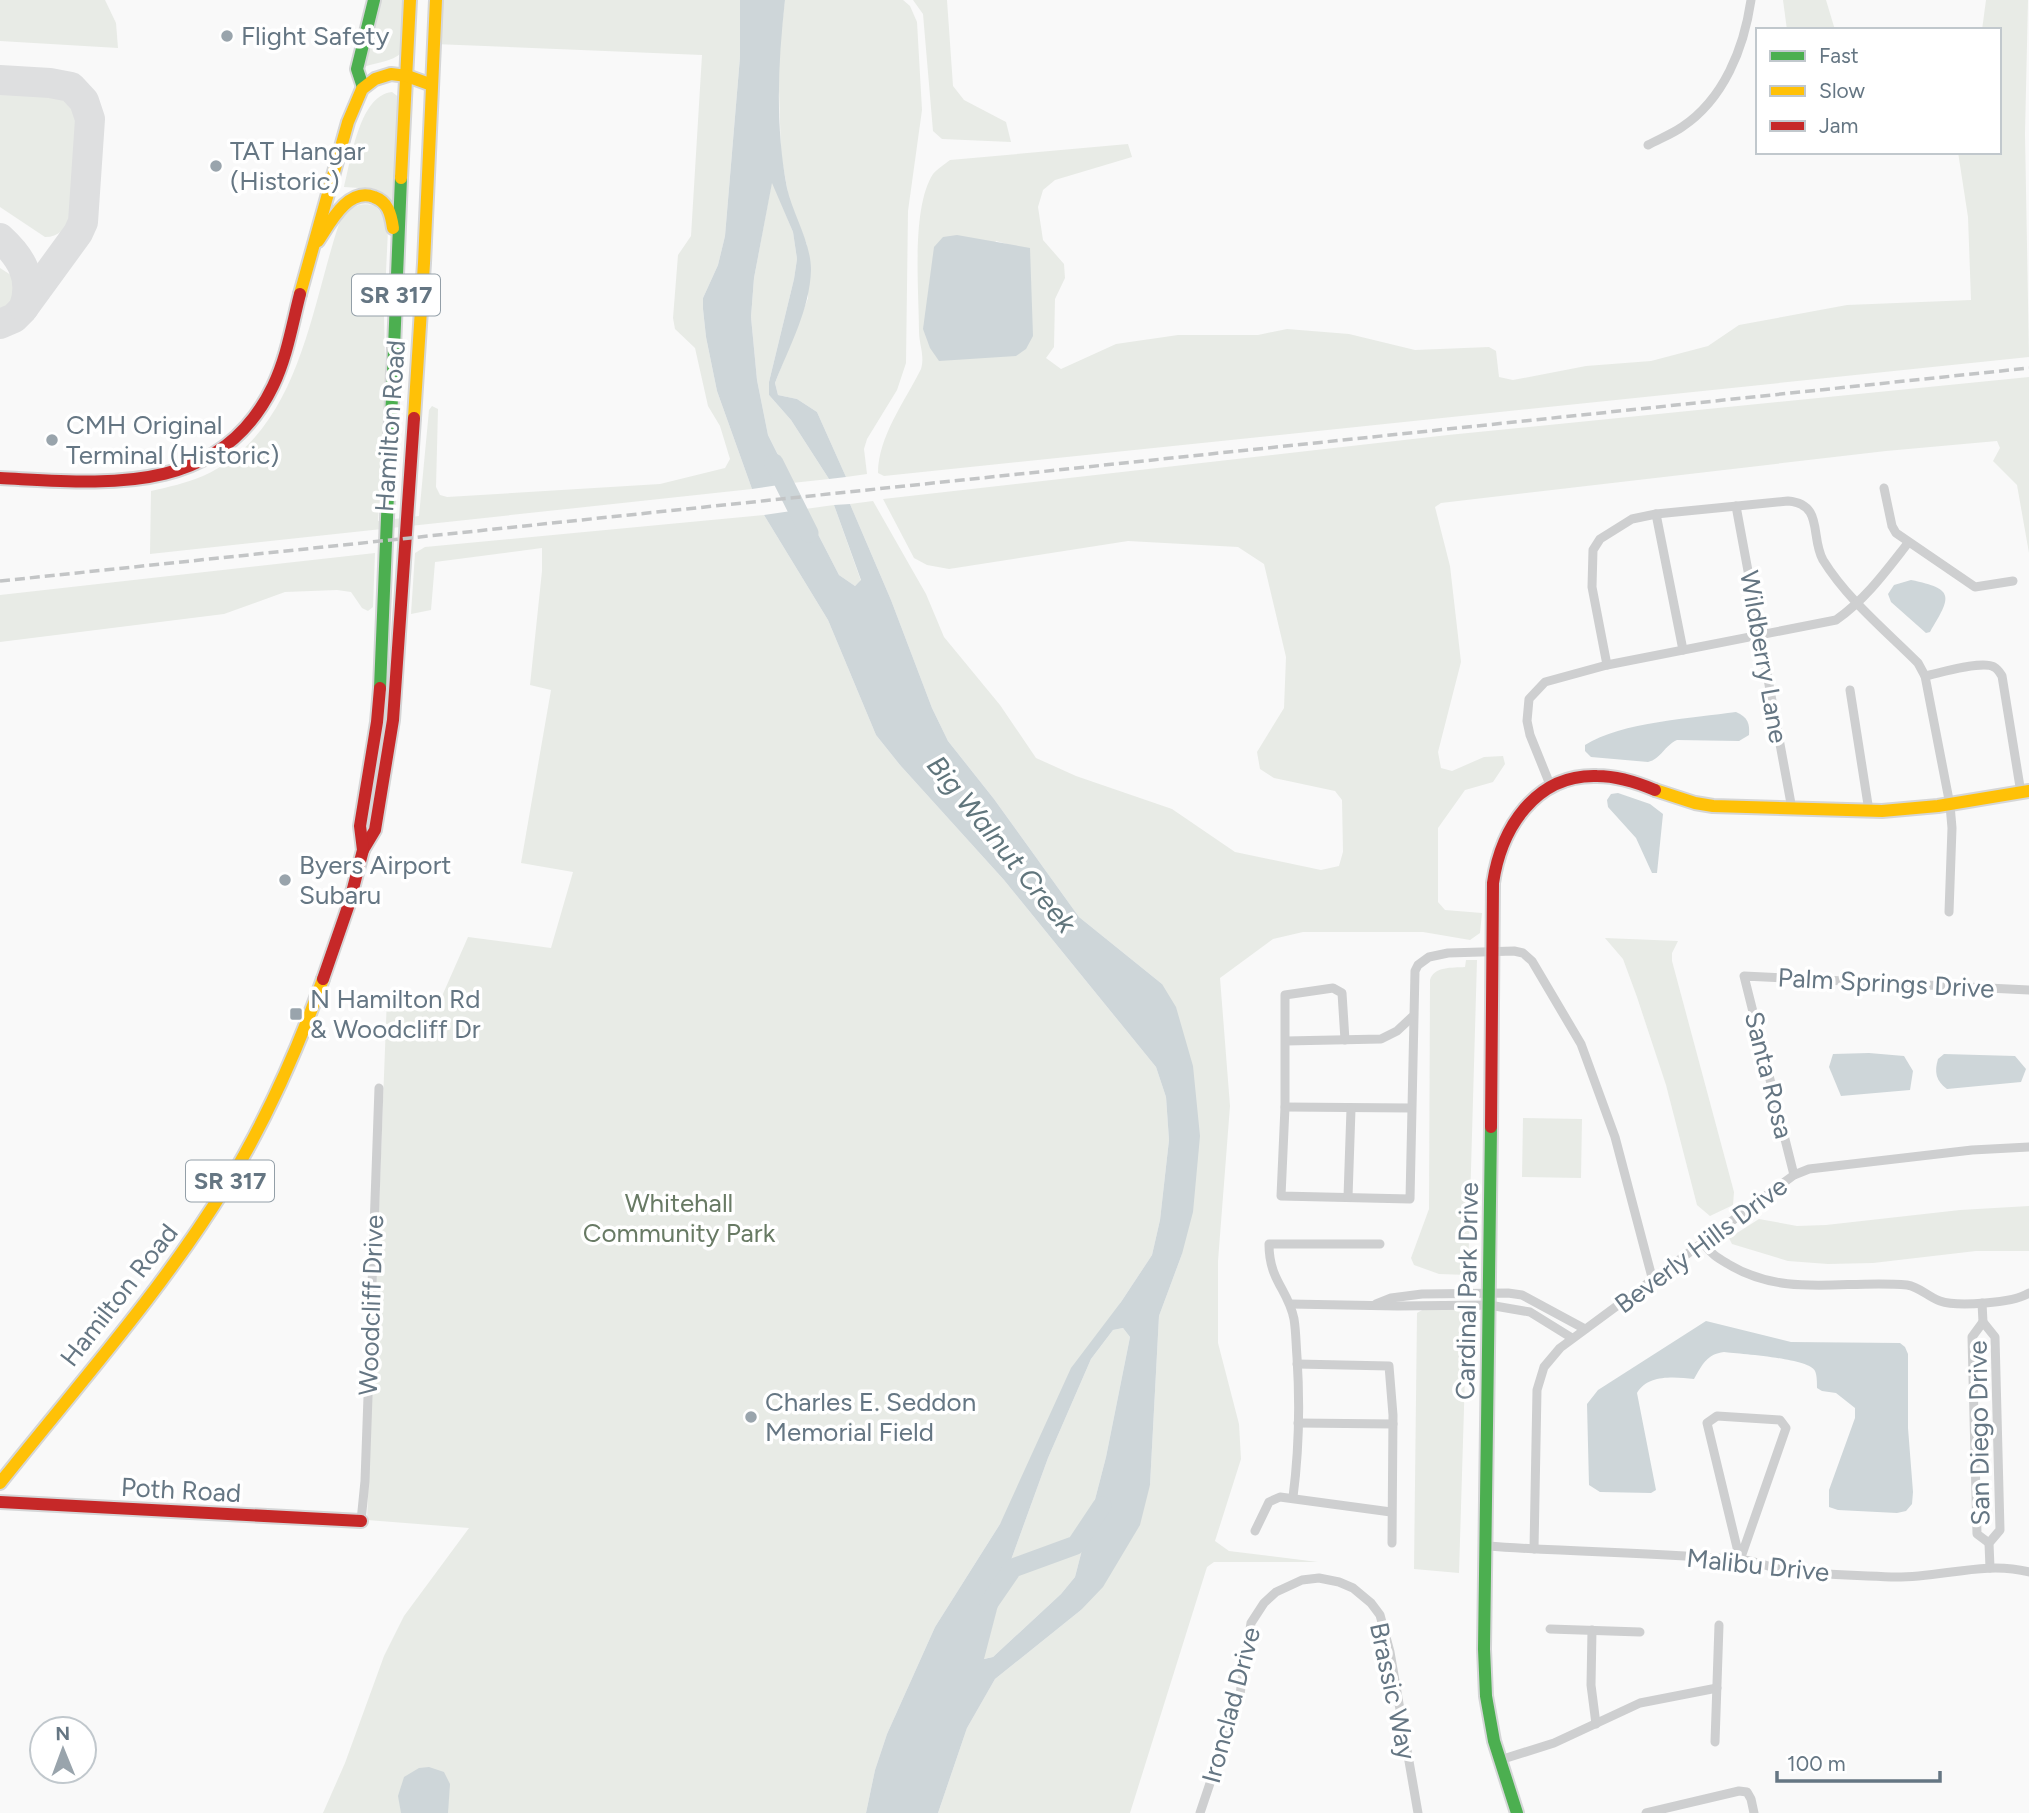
<svg xmlns="http://www.w3.org/2000/svg" width="2029" height="1813" viewBox="0 0 2029 1813" font-family="Figtree,sans-serif">
  <rect width="100%" height="100%" fill="#f9f9f9"/>
  <g fill="#e8ebe6" fill-rule="evenodd">
    <path d="M0 0H105L116 23 118 48 0 41Z"/>
    <path d="M380 0H403L401 53C392 62 377 62 364 67Z"/>
    <path d="M436 0H740V57L725 236 718 265 703 298V309L706 337 717 391 752 489 150 554 151 491C169 487 186 483 203 476 301 431 310 307 341 218 350 207 361 201 375 206L384 216 388 230 384 314 386 408 378 521 419 516 429 410 432 406 438 409 436 487 440 495 447 497 660 484 725 468 730 459 720 426 708 406 695 348 675 329 673 318 678 255 691 236 702 55 434 44Z"/>
    <path d="M785 0H903L910 6 917 22 922 110 908 211 906 363 897 390 867 439 864 449 867 474 846 477 817 412 797 399 778 395 775 383 808 298 807 245 789 199 781 154 778 59Z"/>
    <path d="M913 0H947L953 86 964 100 1006 122 1011 142 942 139 933 131 923 14Z"/>
    <path d="M1783 0H1826L1835 30H1787Z"/>
    <path d="M1986 0H2028L2025 134 2029 357 884 476 878 473C878 437 905 401 921 369 925 355 919 345 919 331 919 291 911 208 933 174 937 169 944 165 950 160L1128 144 1132 157 1055 180 1043 190 1038 207 1043 240 1064 264 1065 278 1055 299 1054 347 1046 358 1061 369 1116 344 1178 335H1258L1287 329 1349 334 1415 350 1489 347 1496 351 1499 377 1513 380 1586 366 1651 361 1708 346 1739 325 1847 305 1971 300 1968 217 1958 152H1999V30H1982ZM996 241 1021 248 939 361Z"/>
    <path d="M0 91C20 93 71 88 78 110L71 217C65 229 59 237 45 237L0 207Z"/>
    <path d="M392 92 400 98 395 202H392L375 189 344 187C351 161 359 95 392 92Z"/>
    <path d="M772 181 793 232 797 259 794 279 769 382V395L791 420 829 479 792 483 768 435 757 380 751 317 754 278Z"/>
    <path d="M0 268 17 279C23 294 14 308 0 314Z"/>
    <path d="M2029 377V553L2017 485 1993 461 2000 448 1997 441 1886 451 1441 503 1435 507 1450 566 1461 662 1438 752 1441 768 1452 771 1484 757 1503 756 1505 764 1493 782 1465 790 1438 828V902L1445 910 1482 913 1480 933 1470 940 1423 932H1303L1273 939 1220 978 1230 1106 1218 1261V1343L1239 1424 1241 1459 1215 1541 1229 1551 1318 1562H1214L1207 1567 1130 1813H938L967 1728 995 1679 1081 1610 1150 1485 1159 1316 1182 1254 1162 984 1079 917 994 799 948 741 932 708 891 600 850 504 873 501 926 594 944 637 1000 705 1036 758 1076 776 1172 809 1235 852 1321 870 1339 866 1343 852 1342 800 1335 791 1274 778 1260 769 1257 752 1284 708 1286 657 1264 564 1238 547 1128 541 949 569 927 565 914 558 883 499 1448 435Z"/>
    <path d="M834 505 861 581 855 586 839 575 805 509Z"/>
    <path d="M764 515 828 620 876 735 900 765 1004 880 1156 1067 1166 1097 1169 1140 1160 1220 1152 1255 1121 1302 1000 1524 935 1627 887 1734 875 1770 866 1813H323L345 1763 384 1656 404 1616 469 1528 367 1520 387 997 435 1012 468 937 551 948 573 872 521 863 551 690 530 685 542 571V548L435 562 431 610 411 614 415 553 425 547Z"/>
    <path d="M375 553 373 607 368 611 362 608 351 592 337 590 285 592 224 614 0 642V595Z"/>
    <path d="M1605 938 1678 941 1672 953V961L1734 1192 1733 1205 1710 1216 1697 1205 1666 1085 1637 997 1623 959Z"/>
    <path d="M1466 960H1477L1468 1275 1439 1274 1414 1265 1411 1258 1429 1209 1430 980C1434 966 1452 968 1465 967Z"/>
    <path d="M1523 1118 1582 1119 1581 1178 1522 1177Z"/>
    <path d="M2029 1206V1251H1976L1873 1263 1828 1264 1788 1261 1732 1244 1729 1238 1759 1219 1797 1226 1826 1225 1960 1210Z"/>
    <path d="M1424 1309H1467L1459 1573 1414 1569 1417 1313Z"/>
    <path d="M1123 1328 1130 1337 1106 1457 1075 1577 1061 1594 993 1657 983 1659 1007 1571 1048 1458 1091 1359 1113 1330Z"/>
  </g>
  <g fill="#ced6d9" fill-rule="evenodd">
    <path d="M740 0H785C778 63 775 125 787 188 793 215 811 242 811 270 810 309 789 347 775 383L778 395 797 399 817 412 846 477 829 479 791 420 769 395V382L794 279 797 259 793 232 772 183 754 278 751 317 757 380 768 435 792 483 752 489 717 391 706 337 703 309V298L718 265 725 236 740 57Z"/>
    <path d="M957 235 1030 248 1033 336 1026 349 1016 356 939 361 930 348 923 329 934 247 943 237Z"/>
    <path d="M850 504 891 600 932 708 948 741 994 799 1079 917 1162 984 1176 1007 1193 1066 1200 1136 1193 1212 1182 1254 1159 1316 1150 1485 1140 1525 1103 1587 1081 1610 995 1679 967 1728 938 1813H866L875 1770 887 1734 935 1627 1000 1524 1071 1368 1121 1302 1152 1255 1160 1220 1169 1140 1166 1097 1156 1067 1004 880 900 765 876 735 828 620 764 515 805 509 839 575 855 586 861 580 834 505ZM1123 1328 1130 1337 1106 1457 1075 1577 1061 1594 993 1657 984 1659 1007 1571 1048 1458 1091 1359 1113 1330Z"/>
    <path d="M1911 580C1956 589 1951 597 1930 632L1926 633 1891 602 1888 594 1894 585Z"/>
    <path d="M1736 712C1748 717 1750 724 1749 735L1739 741 1677 740C1665 745 1661 759 1648 762L1591 757 1585 751V745C1621 722 1694 718 1736 712Z"/>
    <path d="M1618 793 1650 804 1663 814 1657 873H1652L1636 838 1608 807 1607 800 1611 794Z"/>
    <path d="M1869 1053 1904 1056 1913 1071 1910 1090 1841 1096 1829 1067 1833 1054Z"/>
    <path d="M1944 1054 2015 1056 2026 1069 2021 1082 1947 1089C1936 1081 1934 1072 1938 1059Z"/>
    <path d="M1706 1321 1791 1342 1900 1343 1905 1347 1908 1354V1428L1913 1492 1912 1504 1906 1511 1897 1513 1838 1510 1829 1507V1490L1855 1418V1408L1836 1393 1822 1391 1817 1388C1817 1383 1817 1375 1815 1371 1809 1358 1740 1354 1724 1352 1707 1354 1702 1365 1694 1379 1675 1377 1648 1374 1637 1393L1656 1490 1651 1493 1600 1492 1589 1485 1587 1404 1598 1390Z"/>
    <path d="M429 1767 444 1772 450 1784 448 1813H401L398 1796 404 1777 419 1768Z"/>
  </g>
  <g fill="none" stroke-linecap="round" stroke-linejoin="round">
    <g stroke="#ced6d9" stroke-width="19">
      <path d="M774 463 809 533"/>
      <path d="M989 1603 1013 1568 1076 1545 1102 1506"/>
    </g>
    <g stroke="#dedfe0" stroke-width="30">
      <path d="M0 80 50 83 71 87 84 101 90 119 83 222 78 233 22 310 14 318 0 324"/>
      <path d="M0 238C21 257 34 278 24 307"/>
    </g>
    <defs>
      <g id="fast">
        <path d="M363 87 357 69 374 0"/>
        <path d="M380 688 401 178"/>
        <path d="M1491 1127 1484 1649 1486 1696 1494 1741 1517 1813"/>
      </g>
      <g id="slow">
        <path d="M401 178 410 0"/>
        <path d="M318 241C330 223 348 187 374 197 388 202 391 214 393 228"/>
        <path d="M300 294 348 122 362 89 375 79 391 74 407 76 432 85"/>
        <path d="M414 418 424 263 436 0"/>
        <path d="M1655 790 1695 803 1713 806 1882 811 1938 806 2029 791"/>
        <path d="M0 1483C77 1386 161 1292 226 1186 266 1121 297 1051 323 979"/>
      </g>
      <g id="jam">
        <path d="M0 478C103 483 219 498 273 386 287 357 292 325 300 294"/>
        <path d="M363 850 375 830 393 720 414 418"/>
        <path d="M323 979 349 904 363 850 360 826 377 722 380 688"/>
        <path d="M1491 1127 1493 883C1501 829 1535 774 1597 776 1617 776 1636 782 1655 790"/>
        <path d="M0 1502 361 1521"/>
      </g>
    </defs>
    <use href="#fast" stroke="#d5d6d7" stroke-width="16"/>
    <use href="#slow" stroke="#d5d6d7" stroke-width="16"/>
    <use href="#jam" stroke="#d5d6d7" stroke-width="16"/>
    <g stroke="#cecfd0" stroke-width="9">
      <path d="M1648 145C1659 139 1672 134 1682 127 1724 99 1744 48 1751 0"/>
      <path d="M1884 488 1892 526 1896 533 1975 587 2013 581"/>
      <path d="M1736 506 1792 809"/>
      <path d="M1656 514 1683 650"/>
      <path d="M1607 665 1592 587 1593 550 1600 539 1632 519 1656 514 1788 501C1824 504 1810 537 1823 560 1847 599 1886 631 1918 663L1925 676 1950 805 1952 828 1949 912"/>
      <path d="M1925 676C1940 673 1982 660 1994 667 1998 669 2000 673 2002 676L2021 793"/>
      <path d="M1850 690 1869 811"/>
      <path d="M1551 787 1530 735 1527 721 1529 699 1545 682 1607 665 1836 620C1866 599 1886 571 1908 543"/>
      <path d="M1345 1040 1342 993 1333 988 1285 995V1107L1281 1196 1410 1199 1415 971 1418 965 1429 957 1448 953 1514 951 1523 953 1532 961 1581 1044 1615 1137 1653 1281"/>
      <path d="M1286 1041 1381 1039 1397 1031 1412 1017"/>
      <path d="M1285 1107 1410 1108"/>
      <path d="M1794 1175 1744 976 2029 990"/>
      <path d="M1348 1197 1351 1109"/>
      <path d="M1704 1244C1711 1254 1718 1258 1728 1264 1786 1299 1845 1279 1907 1285 1920 1287 1928 1297 1940 1301 1957 1307 2014 1303 2029 1293"/>
      <path d="M1982 1303 1983 1322 1995 1337 2000 1530 1989 1543 1990 1568"/>
      <path d="M1290 1304 1398 1306 1489 1305 1530 1312 1572 1338"/>
      <path d="M1376 1304 1391 1298 1422 1294 1508 1293 1522 1295 1585 1329"/>
      <path d="M1983 1322 1972 1337 1977 1534 1989 1543"/>
      <path d="M1297 1364 1389 1366 1393 1415 1392 1543"/>
      <path d="M1717 1416 1780 1420 1786 1428 1740 1560 1707 1423Z"/>
      <path d="M1298 1423 1393 1424"/>
      <path d="M1293 1497C1299 1451 1300 1404 1297 1357 1296 1345 1296 1331 1294 1319 1288 1289 1269 1281 1269 1244H1380"/>
      <path d="M361 1521 365 1481 379 1088"/>
      <path d="M1255 1531 1269 1502 1280 1497 1391 1512"/>
      <path d="M1487 1546C1572 1552 1658 1553 1743 1560 1759 1561 1774 1570 1790 1571 1823 1575 1857 1575 1891 1577 1938 1579 1983 1560 2029 1572"/>
      <path d="M1534 1549 1537 1390 1544 1367 1560 1348 1794 1175 1809 1169 1972 1150 2029 1147"/>
      <path d="M1550 1629 1640 1632"/>
      <path d="M1592 1630 1591 1685 1596 1724"/>
      <path d="M1715 1742 1719 1625"/>
      <path d="M1500 1760 1554 1743 1640 1703 1717 1688"/>
      <path d="M1200 1813 1240 1694 1251 1623 1264 1603 1276 1592 1302 1580 1319 1578 1339 1582 1353 1588 1371 1603 1380 1615 1390 1652 1418 1813"/>
      <path d="M1646 1813 1739 1791 1747 1792 1751 1799 1754 1813"/>
    </g>
    <use href="#fast" stroke="#4caf50" stroke-width="12"/>
    <use href="#slow" stroke="#ffc107" stroke-width="12"/>
    <use href="#jam" stroke="#c62828" stroke-width="12"/>
    <path stroke="#c3c5c6" stroke-width="3.5" stroke-dasharray="10 5" stroke-linecap="butt" d="M0 581 2029 368"/>
  </g>
  <g fill="#99a4ac" stroke="#fff" stroke-width="2.5">
    <circle cx="227" cy="36" r="7"/>
    <circle cx="216" cy="166" r="7"/>
    <circle cx="52" cy="440" r="7"/>
    <circle cx="285" cy="880" r="7"/>
    <rect x="289" y="1007" width="14" height="14" rx="3.5"/>
    <circle cx="751" cy="1417" r="7"/>
  </g>
  <g text-anchor="middle" stroke-width="7" stroke-linejoin="round" paint-order="stroke">
    <g fill="#fff" stroke="#939fa8" stroke-width="2">
      <rect x="352" y="274.5" width="88" height="41" rx="5"/>
      <rect x="186" y="1160.5" width="88" height="41" rx="5"/>
    </g>
    <g font-size="24" font-weight="bold" fill="#657683">
      <text x="396" y="303">SR 317</text>
      <text x="230" y="1189">SR 317</text>
    </g>
    <g font-size="26" fill="#657683" stroke="#fff" text-anchor="start">
      <text x="241" y="45">Flight Safety</text>
      <text x="230" y="160">TAT Hangar<tspan x="230" dy="30">(Historic)</tspan></text>
      <text x="66" y="434">CMH Original<tspan x="66" dy="30">Terminal (Historic)</tspan></text>
      <text x="299" y="874">Byers Airport<tspan x="299" dy="30">Subaru</tspan></text>
      <text x="310" y="1008">N Hamilton Rd<tspan x="310" dy="30">&amp; Woodcliff Dr</tspan></text>
      <text x="765" y="1411">Charles E. Seddon<tspan x="765" dy="30">Memorial Field</tspan></text>
    </g>
    <g font-size="26" fill="#657683" stroke="#fff">
      <text transform="translate(390 426) rotate(-86)" y="9">Hamilton Road</text>
      <text transform="translate(1764 657) rotate(80)" y="9">Wildberry Lane</text>
      <text transform="translate(1886 983) rotate(3)" y="9">Palm Springs Drive</text>
      <text transform="translate(1769 1075) rotate(76)" y="9">Santa Rosa</text>
      <text transform="translate(1701 1245) rotate(-37)" y="9">Beverly Hills Drive</text>
      <text transform="translate(1467 1291) rotate(-89)" y="9">Cardinal Park Drive</text>
      <text transform="translate(119 1295) rotate(-52)" y="9">Hamilton Road</text>
      <text transform="translate(371 1305) rotate(-88)" y="9">Woodcliff Drive</text>
      <text transform="translate(1979 1433) rotate(-91)" y="9">San Diego Drive</text>
      <text transform="translate(181 1490) rotate(3)" y="9">Poth Road</text>
      <text transform="translate(1758 1565) rotate(6)" y="9">Malibu Drive</text>
      <text transform="translate(1393 1691) rotate(78)" y="9">Brassic Way</text>
      <text transform="translate(1231 1705) rotate(-75)" y="9">Ironclad Drive</text>
    </g>
    <g font-size="26" fill="#687a64" stroke="#fff">
      <text x="679" y="1212">Whitehall<tspan x="679" dy="30">Community Park</tspan></text>
    </g>
    <g font-size="28" font-style="italic" fill="#60757c" stroke="#fff">
      <text transform="translate(1002 844) rotate(51)" y="10">Big Walnut Creek</text>
    </g>
  </g>
  <rect x="1756" y="28" width="245" height="126" fill="#ffffff" stroke="#c1c8cd" stroke-width="2"/>
  <rect x="1770" y="51" width="35" height="10" fill="#4caf50" stroke="#c1c8cd" stroke-width="2"/>
  <text x="1819" y="63" font-size="21" fill="#657683">Fast</text>
  <rect x="1770" y="86" width="35" height="10" fill="#ffc107" stroke="#c1c8cd" stroke-width="2"/>
  <text x="1819" y="98" font-size="21" fill="#657683">Slow</text>
  <rect x="1770" y="121" width="35" height="10" fill="#c62828" stroke="#c1c8cd" stroke-width="2"/>
  <text x="1819" y="133" font-size="21" fill="#657683">Jam</text>
  <g transform="translate(63 1750) rotate(359)"><circle r="33" fill="#ffffff" stroke="#c1c8cd" stroke-width="2"/>
  <path d="M0-5L12 26L0 18L-12 26Z" fill="#99a4ac"/>
  <text y="-10" font-size="19" font-weight="bold" text-anchor="middle" fill="#657683">N</text>
  </g>
  <path d="M1777 1771v10h163v-10" fill="none" stroke="#657683" stroke-width="3.5"/>
  <text x="1787" y="1771" font-size="21" fill="#657683" stroke="#ffffff" stroke-width="5" paint-order="stroke">100 m</text>
</svg>
